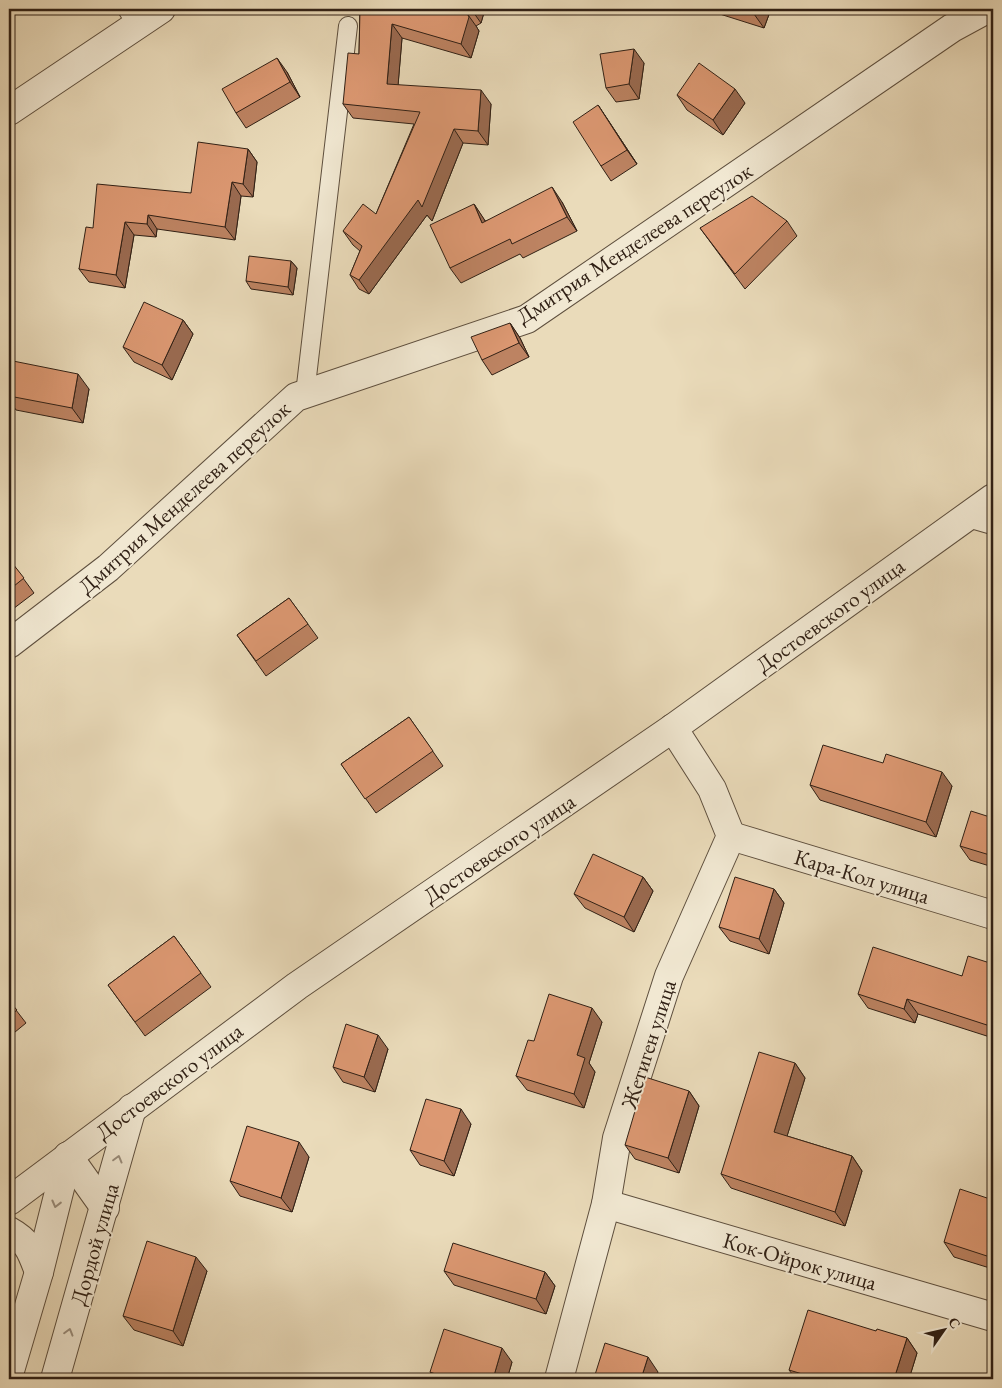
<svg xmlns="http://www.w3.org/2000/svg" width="1002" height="1388" viewBox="0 0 1002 1388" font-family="'EB Garamond',serif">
  <rect width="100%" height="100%" fill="#eadbba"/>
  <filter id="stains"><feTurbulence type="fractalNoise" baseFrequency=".004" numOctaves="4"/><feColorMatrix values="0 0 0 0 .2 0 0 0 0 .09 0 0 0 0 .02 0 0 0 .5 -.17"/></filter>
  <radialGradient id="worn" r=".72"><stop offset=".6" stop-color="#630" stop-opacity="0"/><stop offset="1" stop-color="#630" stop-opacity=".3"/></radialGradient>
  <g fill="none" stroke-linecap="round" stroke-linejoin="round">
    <defs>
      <g id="service">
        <path d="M127 9 137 25"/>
        <path d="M305 394 348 26"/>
      </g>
      <g id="minor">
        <path d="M9 111 161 9"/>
        <path d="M972 514 993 520"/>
        <path d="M9 644 108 568 296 397 527 319 952 28 987 9"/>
        <path d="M731 836 993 915"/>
        <path d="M606 1204 993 1317"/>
        <path d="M559 1379 606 1204 617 1138 669 976 731 836 712 789 673 728"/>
      </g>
      <g id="tertiary">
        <path d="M68 1156 105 1208"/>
        <path d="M9 1201 297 986 673 728 993 498"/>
        <path d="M9 1231C29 1242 31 1251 39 1272"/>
        <path d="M9 1374 39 1272 68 1156"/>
        <path d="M55 1379 132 1108"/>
      </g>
    </defs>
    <use href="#service" stroke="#5e4f3e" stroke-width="20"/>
    <use href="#minor" stroke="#5e4f3e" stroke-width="30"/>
    <use href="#tertiary" stroke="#5e4f3e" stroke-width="30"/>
    <use href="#service" stroke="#f1e8d2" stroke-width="18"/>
    <use href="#minor" stroke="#f1e8d2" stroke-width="28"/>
    <use href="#tertiary" stroke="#f1e8d2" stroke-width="28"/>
  </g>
  <g fill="#bd8362" stroke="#302015">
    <path d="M360 9H485L481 23 476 26 479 31 471 58 402 38 398 85 491 104 488 145 463 143 432 221 427 215 369 294 359 289 350 275 360 251 353 245 343 231 376 214 414 124 353 118 343 104 359 54Z"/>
    <path d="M704 9H771L764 28Z"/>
    <path d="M644 63 639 99 616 102 606 88Z"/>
    <path d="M287 72 300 97 246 128 236 113Z"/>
    <path d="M677 95 745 103 723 135 687 110Z"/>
    <path d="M598 105 637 164 611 181 601 166Z"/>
    <path d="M248 149 257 162 253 197 241 196 235 240 157 229 156 237 134 235 125 288 89 282 79 269 93 228 191 193Z"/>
    <path d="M562 202 577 231 523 258 520 254 461 283 450 268 474 204 485 221Z"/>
    <path d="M787 221 797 236 745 289 700 228Z"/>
    <path d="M291 261 297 268 293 295 251 289 246 281Z"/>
    <path d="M183 320 193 334 172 380 134 362 123 347Z"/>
    <path d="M510 323 520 338 529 357 492 375 482 360Z"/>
    <path d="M9 382 89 389 83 423 16 410 9 399Z"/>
    <path d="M9 559 34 593 9 612Z"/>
    <path d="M289 598 318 638 266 676 237 635Z"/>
    <path d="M409 717 443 766 376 813 341 764Z"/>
    <path d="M810 785 952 786 936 837 820 800Z"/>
    <path d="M993 818V867L970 860 960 846Z"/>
    <path d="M643 877 653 891 634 932 585 908 574 894Z"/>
    <path d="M774 889 784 903 769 954 730 941 719 927Z"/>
    <path d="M174 936 211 987 145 1036 108 985Z"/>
    <path d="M993 964V1038L918 1014 915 1023 868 1008 858 994 962 976Z"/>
    <path d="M9 1001 26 1023 9 1037Z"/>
    <path d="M602 1022 589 1063 595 1072 584 1108 527 1090 516 1076 534 1041Z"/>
    <path d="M388 1049 375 1092 343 1082 333 1067Z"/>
    <path d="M795 1063 805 1078 787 1136 852 1156 862 1171 845 1226 731 1188 721 1174Z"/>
    <path d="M689 1091 699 1106 679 1173 635 1159 625 1145Z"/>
    <path d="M471 1124 454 1176 420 1165 410 1150Z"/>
    <path d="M309 1157 292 1212 240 1196 230 1181Z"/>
    <path d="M993 1200V1269L954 1257 944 1242Z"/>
    <path d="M207 1271 183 1346 134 1330 123 1316Z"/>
    <path d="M444 1271 545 1272 555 1286 546 1314 454 1285Z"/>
    <path d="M876 1331 907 1338 917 1353 909 1379H796L789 1370Z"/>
    <path d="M512 1362 507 1379H435L430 1372Z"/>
  </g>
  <g fill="#9a6a50" stroke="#302015">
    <path d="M471 9H485L481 23Z"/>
    <path d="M756 9H771L764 28 754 14Z"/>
    <path d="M466 12 476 26 479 31 471 58 461 44Z"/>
    <path d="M392 24 402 38 397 98 387 84Z"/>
    <path d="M634 49 644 63 639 99 629 84Z"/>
    <path d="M277 58 287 72 300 97 290 82Z"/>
    <path d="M735 89 745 103 723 135 713 120Z"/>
    <path d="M481 90 491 104 488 145 478 131Z"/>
    <path d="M598 105 608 120 637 164 627 150Z"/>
    <path d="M454 129 463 143 432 221 427 215 369 294 359 280Z"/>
    <path d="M248 149 257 162 253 197 243 184Z"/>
    <path d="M232 182 241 196 235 240 225 227Z"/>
    <path d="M552 187 562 202 577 231 567 217Z"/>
    <path d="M474 204 484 219 493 237 482 223Z"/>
    <path d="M148 215 157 229 156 237 147 224Z"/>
    <path d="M125 222 134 235 125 288 116 275Z"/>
    <path d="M291 261 297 268 293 295 288 287Z"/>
    <path d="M183 320 193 334 172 380 162 365Z"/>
    <path d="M510 323 520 338 529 357 519 343Z"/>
    <path d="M78 374 89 389 83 423 72 408Z"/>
    <path d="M942 772 952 786 936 837 926 822Z"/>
    <path d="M643 877 653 891 634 932 624 917Z"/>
    <path d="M774 889 784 903 769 954 759 939Z"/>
    <path d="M907 999 918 1014 915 1023 904 1009Z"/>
    <path d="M592 1008 602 1022 589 1063 595 1072 584 1108 574 1094 577 1055Z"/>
    <path d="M378 1035 388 1049 375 1092 364 1077Z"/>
    <path d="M795 1063 805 1078 784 1146 774 1132Z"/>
    <path d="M689 1091 699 1106 679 1173 668 1158Z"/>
    <path d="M461 1109 471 1124 454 1176 444 1161Z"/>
    <path d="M299 1142 309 1157 292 1212 281 1198Z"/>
    <path d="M852 1156 862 1171 845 1226 835 1212Z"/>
    <path d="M196 1257 207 1271 183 1346 173 1331Z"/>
    <path d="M545 1272 555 1286 546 1314 536 1299Z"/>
    <path d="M907 1338 917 1353 909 1379H894Z"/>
    <path d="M502 1348 512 1362 507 1379H493Z"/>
    <path d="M648 1357 658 1372 656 1379H641Z"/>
  </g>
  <g fill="#dc9872" stroke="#302015">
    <path d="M360 9H471L466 12 469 17 461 44 392 24 387 84 481 90 478 131 454 129 422 207 418 200 359 280 350 275 362 246 343 231 363 204 376 214 420 112 343 104 348 53 359 54Z"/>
    <path d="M739 9H756L754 14Z"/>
    <path d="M634 49 629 84 606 88 600 54Z"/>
    <path d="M277 58 290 82 236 113 222 89Z"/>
    <path d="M699 63 735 89 713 120 677 95Z"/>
    <path d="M598 105 627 150 601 166 573 122Z"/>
    <path d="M198 142 248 149 243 184 232 182 225 227 148 215 147 224 125 222 116 275 79 269 86 227 93 228 97 184 191 193Z"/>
    <path d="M552 187 567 217 512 244 510 239 450 268 430 225 474 204 482 223Z"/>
    <path d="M752 196 787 221 735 274 700 228Z"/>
    <path d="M249 256 291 261 288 287 246 281Z"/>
    <path d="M144 302 183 320 162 365 123 347Z"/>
    <path d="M510 323 519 343 482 360 471 337Z"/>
    <path d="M13 361 78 374 72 408 9 396V382Z"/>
    <path d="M9 559 24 578 9 590Z"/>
    <path d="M289 598 308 624 256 661 237 635Z"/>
    <path d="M409 717 433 751 365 799 341 764Z"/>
    <path d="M823 745 883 763 886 754 942 772 926 822 810 785Z"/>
    <path d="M971 811 993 818V856L960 846Z"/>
    <path d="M593 854 643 877 624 917 574 894Z"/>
    <path d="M735 877 774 889 759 939 719 927Z"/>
    <path d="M174 936 201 973 135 1022 108 985Z"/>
    <path d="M873 947 962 976 968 956 993 964V1027L907 999 904 1009 858 994Z"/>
    <path d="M549 994 592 1008 577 1055 585 1058 574 1094 516 1076 528 1040 534 1041Z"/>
    <path d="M9 1001 17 1010 9 1017Z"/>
    <path d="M346 1024 378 1035 364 1077 333 1067Z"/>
    <path d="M759 1052 795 1063 774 1132 852 1156 835 1212 721 1174Z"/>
    <path d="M645 1077 689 1091 668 1158 625 1145Z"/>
    <path d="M426 1099 461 1109 444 1161 410 1150Z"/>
    <path d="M247 1126 299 1142 281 1198 230 1181Z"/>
    <path d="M960 1189 993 1200V1258L944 1242Z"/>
    <path d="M147 1241 196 1257 173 1331 123 1316Z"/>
    <path d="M453 1243 545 1272 536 1299 444 1271Z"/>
    <path d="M808 1310 876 1331 877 1329 907 1338 894 1379H819L789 1370Z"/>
    <path d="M444 1329 502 1348 493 1379H440L441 1376 430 1372Z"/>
    <path d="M605 1343 648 1357 641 1379H599L594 1378Z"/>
  </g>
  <defs><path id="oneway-chevron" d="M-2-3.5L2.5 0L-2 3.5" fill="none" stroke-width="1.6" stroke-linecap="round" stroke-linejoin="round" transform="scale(1.25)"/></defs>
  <g stroke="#9a8e7d">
    <use href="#oneway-chevron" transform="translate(118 1159) rotate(-75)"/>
    <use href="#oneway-chevron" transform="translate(56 1204) rotate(104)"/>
    <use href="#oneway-chevron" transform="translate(69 1332) rotate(-74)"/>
  </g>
  <g text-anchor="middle" stroke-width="4" stroke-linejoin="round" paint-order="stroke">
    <g font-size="22" fill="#302015" stroke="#f1e8d2">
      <text transform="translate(634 243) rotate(-33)" y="8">Дмитрия Менделеева переулок</text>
      <text transform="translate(184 497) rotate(-42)" y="8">Дмитрия Менделеева переулок</text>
      <text transform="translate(830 615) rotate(-36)" y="8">Достоевского улица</text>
      <text transform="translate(499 848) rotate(-34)" y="8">Достоевского улица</text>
      <text transform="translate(862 876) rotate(17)" y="8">Кара-Кол улица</text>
      <text transform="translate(648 1044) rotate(-72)" y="8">Жетиген улица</text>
      <text transform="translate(169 1081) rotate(-37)" y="8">Достоевского улица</text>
      <text transform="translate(94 1244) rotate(-74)" y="8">Дордой улица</text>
      <text transform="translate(800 1261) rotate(16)" y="8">Кок-Ойрок улица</text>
    </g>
  </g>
  <rect width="1002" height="1388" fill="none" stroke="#eadbba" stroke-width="30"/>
  <rect x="10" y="10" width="982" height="1368" fill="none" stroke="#302015" stroke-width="2.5"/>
  <rect x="15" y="15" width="972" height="1358" fill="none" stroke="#302015"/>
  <g transform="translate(944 1330) rotate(56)" stroke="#f1e8d2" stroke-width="4" paint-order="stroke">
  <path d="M0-4L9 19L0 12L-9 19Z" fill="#302015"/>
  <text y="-8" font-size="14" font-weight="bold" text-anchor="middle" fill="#302015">С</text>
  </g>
  <rect width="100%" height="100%" filter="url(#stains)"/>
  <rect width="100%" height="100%" fill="url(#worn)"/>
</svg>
